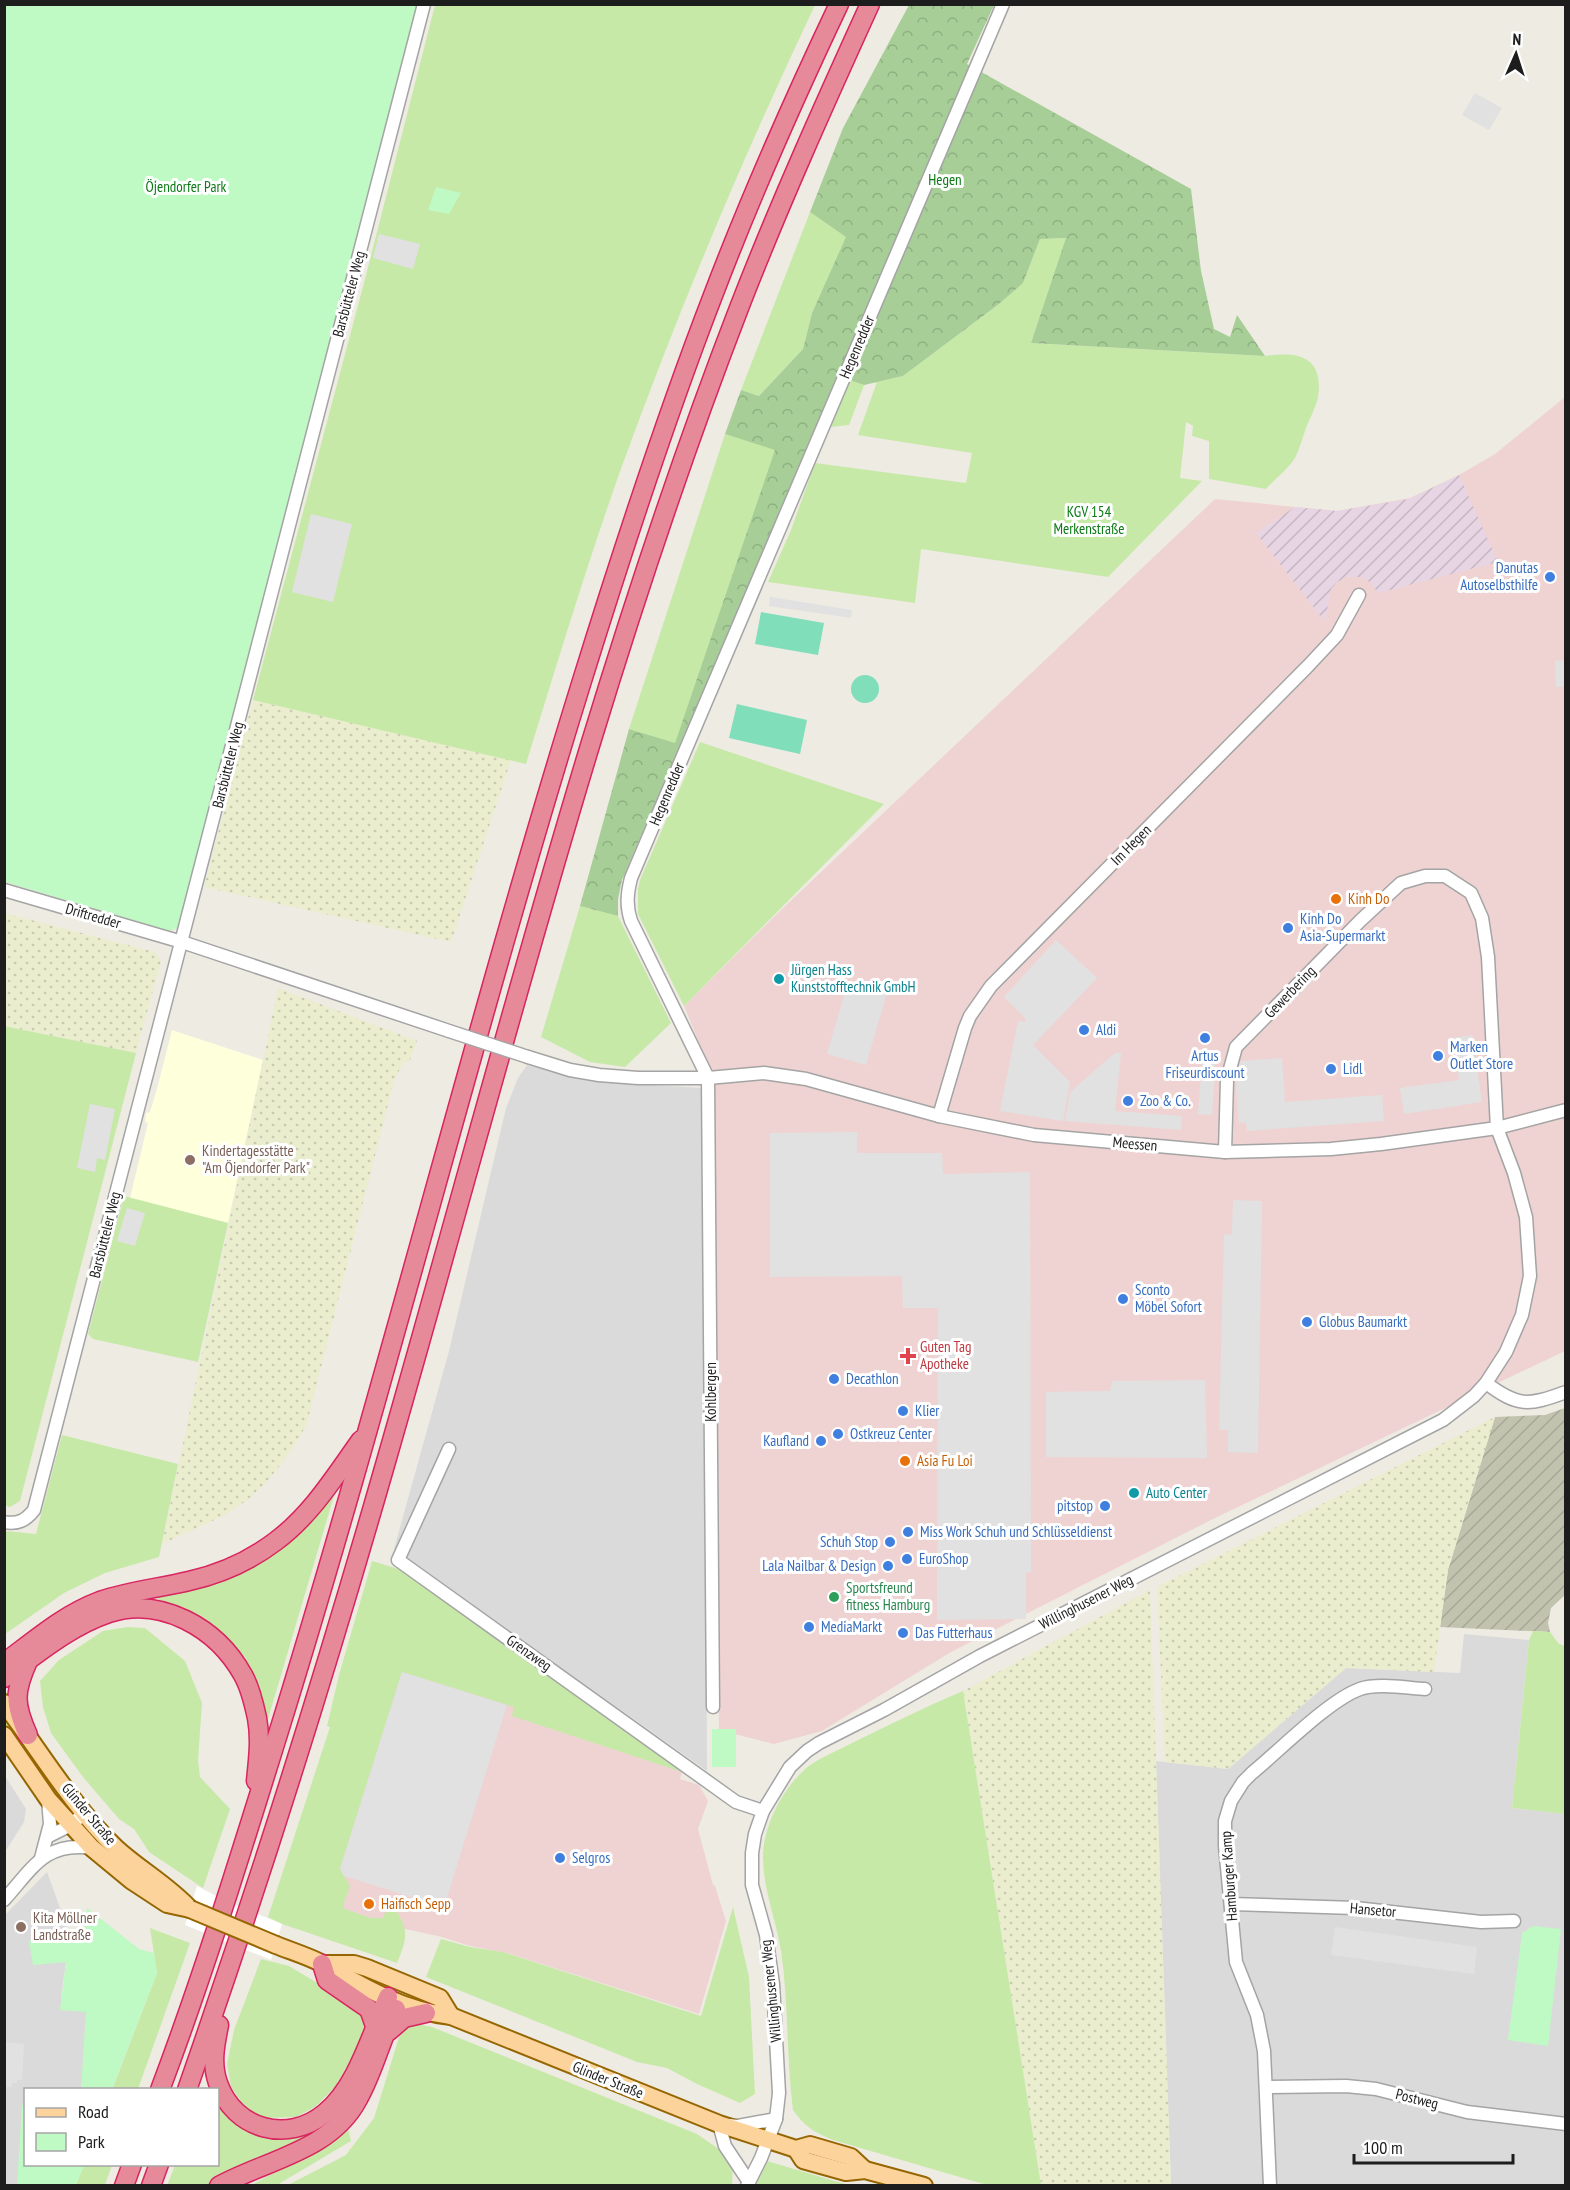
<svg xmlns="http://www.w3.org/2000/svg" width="1570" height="2190" viewBox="0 0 1570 2190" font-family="'PT Sans Narrow',sans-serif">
  <defs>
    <pattern id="industrial-furrows" width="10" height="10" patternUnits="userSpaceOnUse" patternTransform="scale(1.5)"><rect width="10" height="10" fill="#e7d5e4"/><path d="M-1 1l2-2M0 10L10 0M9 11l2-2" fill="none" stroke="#c6b6c3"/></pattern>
    <pattern id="construction-furrows" width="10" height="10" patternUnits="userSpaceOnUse" patternTransform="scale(1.5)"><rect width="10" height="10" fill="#c2c3ae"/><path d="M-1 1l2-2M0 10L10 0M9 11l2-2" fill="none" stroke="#a6a795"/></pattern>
    <pattern id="farmland-dots" width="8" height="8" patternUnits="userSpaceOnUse" patternTransform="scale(1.5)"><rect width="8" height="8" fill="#eaedce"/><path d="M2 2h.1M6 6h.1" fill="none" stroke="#c8cbb0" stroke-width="1.8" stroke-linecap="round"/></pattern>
    <pattern id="forest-crowns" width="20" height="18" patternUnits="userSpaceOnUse" patternTransform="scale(1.5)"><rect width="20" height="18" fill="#a7ce97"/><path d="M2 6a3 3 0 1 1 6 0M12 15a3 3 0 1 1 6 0" fill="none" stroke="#8fb082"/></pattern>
  </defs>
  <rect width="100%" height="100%" fill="#eeebe3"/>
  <g fill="#dbdada">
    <path d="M527 1065 573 1077 611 1083 704 1088 707 1771 394 1549 449 1351 506 1108 518 1078Z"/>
    <path d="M1464 1634 1529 1640 1512 1808 1565 1814V2185H1171L1156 1761 1228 1769 1346 1668 1460 1673Z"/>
    <path d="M5 1776 26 1809 24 1822 5 1852Z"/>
    <path d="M47 1872 69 1933 29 1942 66 1962 61 1997 86 2011 100 2089 26 2090V2164L62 2185H5L4 1916Z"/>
  </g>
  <g fill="#efd3d2">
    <path d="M1565 397V1351L1215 1518 951 1652 822 1731 774 1744 719 1730 716 1519 714 1090V1080L684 1006 782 909 1215 499 1337 511 1410 498 1459 475 1495 454Z"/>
    <path d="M388 1569 682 1772 680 1779 699 1785 708 1801 698 1829 713 1885 715 1886 726 1921 699 2014 507 1953 470 1946 442 1937 405 1929 284 1908Z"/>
  </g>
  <path fill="url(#industrial-furrows)" d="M1459 475 1498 562 1378 593 1371 583 1362 577H1347L1337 582 1331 589 1325 622 1256 533 1295 507 1337 511 1409 499Z"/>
  <path fill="#feffdb" d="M172 1030 263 1060 228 1223 130 1198 148 1123 145 1122 146 1113 150 1112 157 1089Z"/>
  <path fill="url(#construction-furrows)" d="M1565 1408V1595L1551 1608 1548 1623 1550 1632 1440 1627 1448 1570 1495 1417 1545 1415Z"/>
  <g fill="url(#farmland-dots)">
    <path d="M253 700 511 760 451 942 204 887Z"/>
    <path d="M4 913 155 952 161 961 136 1053 5 1026Z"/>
    <path d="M278 988 417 1041 409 1063 404 1061 394 1081 306 1426 289 1454 265 1484 246 1501 223 1516 162 1544Z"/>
    <path d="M1495 1417 1448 1570 1434 1672 1346 1668 1228 1769 1165 1762 1157 1587Z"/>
    <path d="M1150 1590 1171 2185H1041L963 1691Z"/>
  </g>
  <g fill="#c7e9a8">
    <path d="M435 5H815C744 155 679 309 622 466 587 564 557 664 526 764L253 700 365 279Z"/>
    <path d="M810 212 847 237 812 313 803 349 759 396 741 390Z"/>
    <path d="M1067 238 1031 343 1265 356C1298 351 1324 356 1318 397 1316 407 1310 418 1306 428 1303 437 1299 450 1295 458 1288 469 1275 479 1266 489L1209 479V441L1192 436 1193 426 1186 422 1180 478 1202 481 1108 577 921 549 915 603 768 582 791 530 815 463 966 483 972 453 858 435 877 382 903 376 999 304 1023 283 1040 239Z"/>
    <path d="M850 380 864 385 849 425 831 427Z"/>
    <path d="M725 434 776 449 675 744 629 729Z"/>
    <path d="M700 742 884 804 684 1006 638 914V889L640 880Z"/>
    <path d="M580 906 618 916 671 1023 625 1067 590 1062 541 1037Z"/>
    <path d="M4 1026 136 1053 20 1501 10 1507 4 1505Z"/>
    <path d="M124 1196 228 1223 198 1362 93 1339 88 1334Z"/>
    <path d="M62 1435 178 1464 159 1557 105 1573 64 1593 5 1634V1531L36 1534Z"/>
    <path d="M334 1496 268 1719 263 1721 257 1692 246 1658 204 1618 161 1604 155 1593 221 1578 269 1557 328 1499Z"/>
    <path d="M372 1561 405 1571 688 1774 512 1716 514 1707 402 1672 340 1869 350 1886 343 1906 345 1909 371 1918H383L389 1902C409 1926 409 1935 397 1963L282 1924 268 1917 330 1727 327 1726 339 1675Z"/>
    <path d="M127 1627 145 1628 185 1661 202 1703 198 1760 200 1777 230 1809 203 1888 149 1852 134 1829 119 1819 83 1777 51 1733 43 1707 40 1681 59 1660 103 1631Z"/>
    <path d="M1533 1631 1550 1632 1559 1644 1565 1646V1814L1512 1808 1529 1640Z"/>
    <path d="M963 1691 1041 2185H987L833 2140C815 2133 804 2126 793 2110 786 2057 789 2004 781 1951 776 1919 762 1887 763 1853 765 1824 781 1793 801 1773 814 1759 836 1752 852 1743 889 1725 925 1707 963 1691Z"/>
    <path d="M4 1709 61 1792 65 1807 64 1809 5 1724Z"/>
    <path d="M733 1907 749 1977 755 2094 740 2103 697 2084 667 2068 637 2062 426 1977 441 1939 470 1947 503 1952 701 2016Z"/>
    <path d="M150 1928 190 1943 138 2089 112 2090 157 1973Z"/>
    <path d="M261 1959 289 1966 356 2006 363 2018 364 2030 354 2054 335 2087 315 2107 296 2117 264 2118 244 2106 231 2087 227 2064 234 2030Z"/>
    <path d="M412 2023 432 2027 697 2134 726 2154 733 2162 732 2186H286L346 2155 374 2118 401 2031Z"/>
    <path d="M218 2098 243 2126 324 2122 327 2126 209 2185 167 2186 175 2165 218 2164Z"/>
    <path d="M348 2128 351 2141 277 2185 250 2186 310 2152Z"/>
    <path d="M767 2161 848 2185H756Z"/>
    <path d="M84 2165H112L105 2185H76Z"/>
  </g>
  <path fill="url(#forest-crowns)" d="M909 5H994L967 64 1191 189 1201 271 1214 329 1230 337 1237 315 1265 356 1031 343 1066 238 1040 239 1023 283 999 304 903 376 864 385 838 376 622 880 618 899V916L580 906 629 729 675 743 775 450 725 434 741 390 759 396 803 349 812 313 846 237 810 212 843 128Z"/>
  <g fill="#bff9c4">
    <path d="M4 5H422L178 928 170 931 5 882Z"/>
    <path d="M436 187 461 193 449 214 428 210Z"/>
    <rect x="712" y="1729" width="24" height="38"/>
    <path d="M87 1908 139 1949 154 1953 157 1973 112 2089H81L86 2012 60 2010 66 1962 33 1965 29 1941 82 1930Z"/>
    <path d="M1533 1926 1561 1929 1548 2046 1508 2040 1522 1933Z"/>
    <path d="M22 2105H25L26 2164 84 2165 76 2185H17Z"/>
  </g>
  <g fill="#80debb">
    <path d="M761 612 824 623 818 655 755 644Z"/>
    <circle cx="865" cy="689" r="14"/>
    <path d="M737 704 807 720 800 754 729 738Z"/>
  </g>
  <g fill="#e1e1e1">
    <path d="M1475 93 1502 108 1489 130 1462 115Z"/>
    <path d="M379 234 420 244 413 269 373 258Z"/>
    <path d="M311 514 352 524 333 602 292 592Z"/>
    <path d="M770 597 852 610 851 618 769 606Z"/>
    <path d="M1565 660V687H1556L1555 661Z"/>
    <path d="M1056 940 1097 978 1033 1045 1070 1082 1063 1121 1000 1111 1018 1021 1025 1022V1018L1004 997Z"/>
    <path d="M848 982 887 993 866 1065 827 1054Z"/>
    <path d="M1472 1035 1482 1102 1404 1114 1400 1088 1459 1080 1453 1038Z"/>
    <path d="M1115 1053H1121L1115 1111 1182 1116 1181 1130 1065 1121 1070 1092Z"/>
    <path d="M1282 1058 1285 1102 1382 1095 1384 1121 1247 1131 1246 1122 1239 1123 1236 1088 1238 1069 1241 1061Z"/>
    <path d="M1202 1060 1216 1061 1212 1115 1198 1114Z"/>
    <path d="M90 1104 115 1109 105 1160 97 1158 95 1172 77 1168Z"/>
    <path d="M857 1132V1153H942L943 1174 1030 1172 1031 1572 1026 1573V1619L937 1620 938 1308H903L902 1276 770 1277V1133Z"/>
    <path d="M1233 1200 1262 1201 1258 1453 1228 1452V1430H1219L1224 1235 1232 1234Z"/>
    <path d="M127 1208 145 1213 135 1246 117 1241Z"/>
    <path d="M1205 1380 1207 1458 1046 1457V1392L1110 1391 1112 1381Z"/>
    <path d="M402 1672 507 1705 444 1907 344 1876 340 1869Z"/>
    <path d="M1335 1927 1477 1947 1474 1974 1331 1955Z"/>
    <path d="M5 2042 24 2044 22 2080H17V2083H12V2087H5Z"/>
  </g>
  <path fill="#fff" d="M197 1886 226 1901 282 1924 271 1960 185 1925Z"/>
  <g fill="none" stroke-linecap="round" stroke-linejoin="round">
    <defs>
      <g id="minor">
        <path d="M4 890 182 942 449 1031"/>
        <path d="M528 1057 570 1070 599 1075 638 1078H708L764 1073 806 1079 939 1116 1034 1135 1225 1152 1331 1149 1381 1144 1497 1128 1566 1110"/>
        <path d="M939 1116 965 1028 970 1016 991 986 1308 666 1337 635 1359 595"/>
        <path d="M1486 1383C1518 1407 1528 1406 1566 1392"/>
        <path d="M449 1449 398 1560 736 1802 763 1811"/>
        <path d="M4 1522C18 1525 26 1520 34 1510L424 4"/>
        <path d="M713 1707 708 1078 631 921C626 906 627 894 631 878L1003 4"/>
        <path d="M47 1837 71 1825 84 1813"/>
        <path d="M41 1858 50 1824 48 1799"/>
        <path d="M4 1900C32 1869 45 1841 92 1848"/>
        <path d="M1231 1904 1355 1908 1481 1922 1514 1921"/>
        <path d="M1267 2087 1346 2086 1376 2089 1467 2112 1566 2124"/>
        <path d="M749 2182 725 2146 719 2124 738 2126 776 2119"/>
        <path d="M747 2186 761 2158 776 2119 779 2093 773 1984 766 1935 752 1885V1853L755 1834 763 1811 790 1767 807 1751 819 1743 884 1710 980 1656 1443 1420 1474 1396 1486 1383 1506 1352 1522 1315 1530 1276 1526 1217 1514 1173 1497 1128 1488 957 1482 918 1471 893 1445 876H1425L1401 883 1361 920 1236 1047 1227 1080 1225 1152"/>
        <path d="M1270 2186 1264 2051 1257 2015 1236 1962 1225 1846V1821L1231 1801 1243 1782 1252 1773C1279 1751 1329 1700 1360 1689 1377 1683 1407 1688 1425 1689"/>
      </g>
      <g id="major">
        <path d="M4 1703C39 1750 74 1808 116 1848 140 1870 168 1885 190 1909"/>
        <path d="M4 1735 48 1799 92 1848 132 1881 167 1904 190 1909"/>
        <path d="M276 1945C291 1951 308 1956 323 1964 363 1987 404 2011 451 2016L719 2124 796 2149 810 2145 851 2157 865 2170"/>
        <path d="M323 1964H354L367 1968 440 1998 451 2016"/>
        <path d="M796 2149 803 2160 846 2172 865 2170 924 2186"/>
      </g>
      <g id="highway">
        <path d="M28 1661C14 1692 14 1704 28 1735"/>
        <path d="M4 1663C35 1640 63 1615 100 1601 129 1591 160 1588 189 1581 220 1574 251 1560 276 1541 312 1514 335 1476 361 1440"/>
        <path d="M4 1678C37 1654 70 1626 109 1613 161 1596 217 1628 243 1675 250 1687 254 1704 257 1718 261 1739 258 1761 256 1781"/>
        <path d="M322 1964 327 1980 369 2009 375 2026"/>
        <path d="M219 2025C215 2045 211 2063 218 2083 234 2130 288 2144 325 2113 357 2087 371 2034 388 1997"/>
        <path d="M389 2031 404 2018 426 2013"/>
        <path d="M160 2090C204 1973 241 1853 278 1734 386 1386 473 1032 581 684 621 555 663 425 712 298 750 198 793 101 839 4"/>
        <path d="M187 2090C260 1881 326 1671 387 1458 498 1073 594 683 739 308 779 205 824 105 870 4"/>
        <path d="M124 2186 132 2164"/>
        <path d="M151 2186 159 2164"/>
        <path d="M219 2186C266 2160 331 2151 358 2099 374 2071 381 2038 396 2009"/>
      </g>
    </defs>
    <use href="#minor" stroke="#a4a4a4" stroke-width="15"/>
    <use href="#major" stroke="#956601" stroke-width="20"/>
    <use href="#highway" stroke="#d8245f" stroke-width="21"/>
    <use href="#minor" stroke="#fff" stroke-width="12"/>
    <use href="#major" stroke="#fbd39b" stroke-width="16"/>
    <use href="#highway" stroke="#e68a9a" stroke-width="18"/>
    <defs>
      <path id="minor-bridge" d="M449 1031 528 1057"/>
      <path id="major-bridge" d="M190 1909 276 1945"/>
    </defs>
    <use href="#minor-bridge" stroke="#a4a4a4" stroke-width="15" stroke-linecap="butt"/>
    <use href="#major-bridge" stroke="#956601" stroke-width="20" stroke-linecap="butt"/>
    <use href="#minor-bridge" stroke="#fff" stroke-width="12"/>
    <use href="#major-bridge" stroke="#fbd39b" stroke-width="16"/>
  </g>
  <g fill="#3f7fe0" stroke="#fff" stroke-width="2">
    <circle cx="1550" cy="577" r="6"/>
    <circle cx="1288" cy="928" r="6"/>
    <circle cx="1084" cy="1030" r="6"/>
    <circle cx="1205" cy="1038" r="6"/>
    <circle cx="1438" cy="1056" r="6"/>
    <circle cx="1331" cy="1069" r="6"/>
    <circle cx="1128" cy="1101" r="6"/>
    <circle cx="1123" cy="1299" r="6"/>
    <circle cx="1307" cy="1322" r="6"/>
    <circle cx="834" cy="1379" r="6"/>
    <circle cx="903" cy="1411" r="6"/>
    <circle cx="838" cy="1434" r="6"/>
    <circle cx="821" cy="1441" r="6"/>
    <circle cx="1105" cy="1506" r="6"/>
    <circle cx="908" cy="1532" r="6"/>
    <circle cx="890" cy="1542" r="6"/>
    <circle cx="907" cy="1559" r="6"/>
    <circle cx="888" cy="1566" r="6"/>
    <circle cx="809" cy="1627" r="6"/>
    <circle cx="903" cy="1633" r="6"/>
    <circle cx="560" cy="1858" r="6"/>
  </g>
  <g fill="#e8710a" stroke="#fff" stroke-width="2">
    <circle cx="1336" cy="899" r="6"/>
    <circle cx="905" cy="1461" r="6"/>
    <circle cx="369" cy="1904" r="6"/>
  </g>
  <g fill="#0f9aa8" stroke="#fff" stroke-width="2">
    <circle cx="779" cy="979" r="6"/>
    <circle cx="1134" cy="1493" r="6"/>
  </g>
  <g fill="#8d6e63" stroke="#fff" stroke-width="2">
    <circle cx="190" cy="1160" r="6"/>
    <circle cx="21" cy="1927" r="6"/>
  </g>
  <path fill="#e0444e" stroke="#fff" stroke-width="2" d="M905 1347h6v6h6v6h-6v6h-6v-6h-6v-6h6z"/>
  <circle fill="#2e9e5b" stroke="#fff" stroke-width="2" cx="834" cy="1597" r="6"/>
  <g text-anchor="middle" stroke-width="6" stroke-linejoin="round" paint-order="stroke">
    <g font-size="15" fill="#0c7a16" stroke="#fff">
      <text x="945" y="185">Hegen</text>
      <text x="186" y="192">Öjendorfer Park</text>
      <text x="1089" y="517">KGV 154<tspan x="1089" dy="17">Merkenstraße</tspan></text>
    </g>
    <g font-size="15" fill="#1d1d1d" stroke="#fff">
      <text transform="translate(349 294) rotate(-75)" y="5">Barsbütteler Weg</text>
      <text transform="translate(857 347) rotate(-67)" y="5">Hegenredder</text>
      <text transform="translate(228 765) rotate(-76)" y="5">Barsbütteler Weg</text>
      <text transform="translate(667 794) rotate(-67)" y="5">Hegenredder</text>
      <text transform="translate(1131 845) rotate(-45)" y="5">Im Hegen</text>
      <text transform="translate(93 916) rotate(16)" y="5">Driftredder</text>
      <text transform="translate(1290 992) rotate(-46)" y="5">Gewerbering</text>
      <text transform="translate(1135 1144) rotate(5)" y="5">Meessen</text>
      <text transform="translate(105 1235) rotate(-76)" y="5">Barsbütteler Weg</text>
      <text transform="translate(711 1392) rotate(-90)" y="5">Kohlbergen</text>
      <text transform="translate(1086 1602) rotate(-27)" y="5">Willinghusener Weg</text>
      <text transform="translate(529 1653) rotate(35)" y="5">Grenzweg</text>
      <text transform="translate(89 1814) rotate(50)" y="5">Glinder Straße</text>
      <text transform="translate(1229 1876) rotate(-94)" y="5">Hamburger Kamp</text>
      <text transform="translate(1373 1910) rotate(5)" y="5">Hansetor</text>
      <text transform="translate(771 1991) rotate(-96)" y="5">Willinghusener Weg</text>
      <text transform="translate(608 2080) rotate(22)" y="5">Glinder Straße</text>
      <text transform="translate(1417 2099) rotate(14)" y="5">Postweg</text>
    </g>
    <g font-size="15" fill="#366cbe" stroke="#fff" text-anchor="start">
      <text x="1538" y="573" text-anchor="end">Danutas<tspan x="1538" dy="17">Autoselbsthilfe</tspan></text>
      <text x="1300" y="924">Kinh Do<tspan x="1300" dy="17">Asia-Supermarkt</tspan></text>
      <text x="1096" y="1035">Aldi</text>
      <text x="1450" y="1052">Marken<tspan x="1450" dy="17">Outlet Store</tspan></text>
      <text x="1205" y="1061" text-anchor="middle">Artus<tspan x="1205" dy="17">Friseurdiscount</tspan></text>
      <text x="1343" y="1074">Lidl</text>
      <text x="1140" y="1106">Zoo &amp; Co.</text>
      <text x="1135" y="1295">Sconto<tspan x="1135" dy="17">Möbel Sofort</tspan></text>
      <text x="1319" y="1327">Globus Baumarkt</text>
      <text x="846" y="1384">Decathlon</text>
      <text x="915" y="1416">Klier</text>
      <text x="850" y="1439">Ostkreuz Center</text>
      <text x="809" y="1446" text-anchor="end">Kaufland</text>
      <text x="1093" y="1511" text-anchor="end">pitstop</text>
      <text x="920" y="1537">Miss Work Schuh und Schlüsseldienst</text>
      <text x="878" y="1547" text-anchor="end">Schuh Stop</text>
      <text x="919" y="1564">EuroShop</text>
      <text x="876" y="1571" text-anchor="end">Lala Nailbar &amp; Design</text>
      <text x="821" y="1632">MediaMarkt</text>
      <text x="915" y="1638">Das Futterhaus</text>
      <text x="572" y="1863">Selgros</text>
    </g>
    <g font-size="15" fill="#c56008" stroke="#fff" text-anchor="start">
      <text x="1348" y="904">Kinh Do</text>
      <text x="917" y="1466">Asia Fu Loi</text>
      <text x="381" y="1909">Haifisch Sepp</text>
    </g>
    <g font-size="15" fill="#0d838f" stroke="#fff" text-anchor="start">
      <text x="791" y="975">Jürgen Hass<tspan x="791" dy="17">Kunststofftechnik GmbH</tspan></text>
      <text x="1146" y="1498">Auto Center</text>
    </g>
    <g font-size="15" fill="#785e54" stroke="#fff" text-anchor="start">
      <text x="202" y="1156">Kindertagesstätte<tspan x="202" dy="17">"Am Öjendorfer Park"</tspan></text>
      <text x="33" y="1923">Kita Möllner<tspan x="33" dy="17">Landstraße</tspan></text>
    </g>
    <g font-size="15" fill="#be3a42" stroke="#fff" text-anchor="start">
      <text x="920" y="1352">Guten Tag<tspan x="920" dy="17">Apotheke</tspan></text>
    </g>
    <g font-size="15" fill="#27864d" stroke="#fff" text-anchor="start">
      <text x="846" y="1593">Sportsfreund<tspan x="846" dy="17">fitness Hamburg</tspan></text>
    </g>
  </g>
  <rect width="1570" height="2190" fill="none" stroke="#1d1d1d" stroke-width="12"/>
  <rect x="24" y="2088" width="195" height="78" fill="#ffffff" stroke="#a5a5a5" stroke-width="1.5"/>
  <rect x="36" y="2108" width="30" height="9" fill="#fbd39b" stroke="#a5a5a5" stroke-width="1.5"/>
  <text x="78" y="2118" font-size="18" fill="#1d1d1d">Road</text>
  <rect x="36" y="2133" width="30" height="18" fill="#bff9c4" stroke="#a5a5a5" stroke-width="1.5"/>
  <text x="78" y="2148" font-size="18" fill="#1d1d1d">Park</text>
  <g transform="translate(1516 54) rotate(3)" stroke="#ffffff" stroke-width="4.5" paint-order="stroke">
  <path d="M0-4.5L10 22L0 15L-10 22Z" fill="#1d1d1d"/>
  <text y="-9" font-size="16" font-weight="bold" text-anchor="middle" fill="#1d1d1d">N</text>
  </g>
  <path d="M1354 2154v9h159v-9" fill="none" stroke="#1d1d1d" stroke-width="3"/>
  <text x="1363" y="2154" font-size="18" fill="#1d1d1d" stroke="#ffffff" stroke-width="4.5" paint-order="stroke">100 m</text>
</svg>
